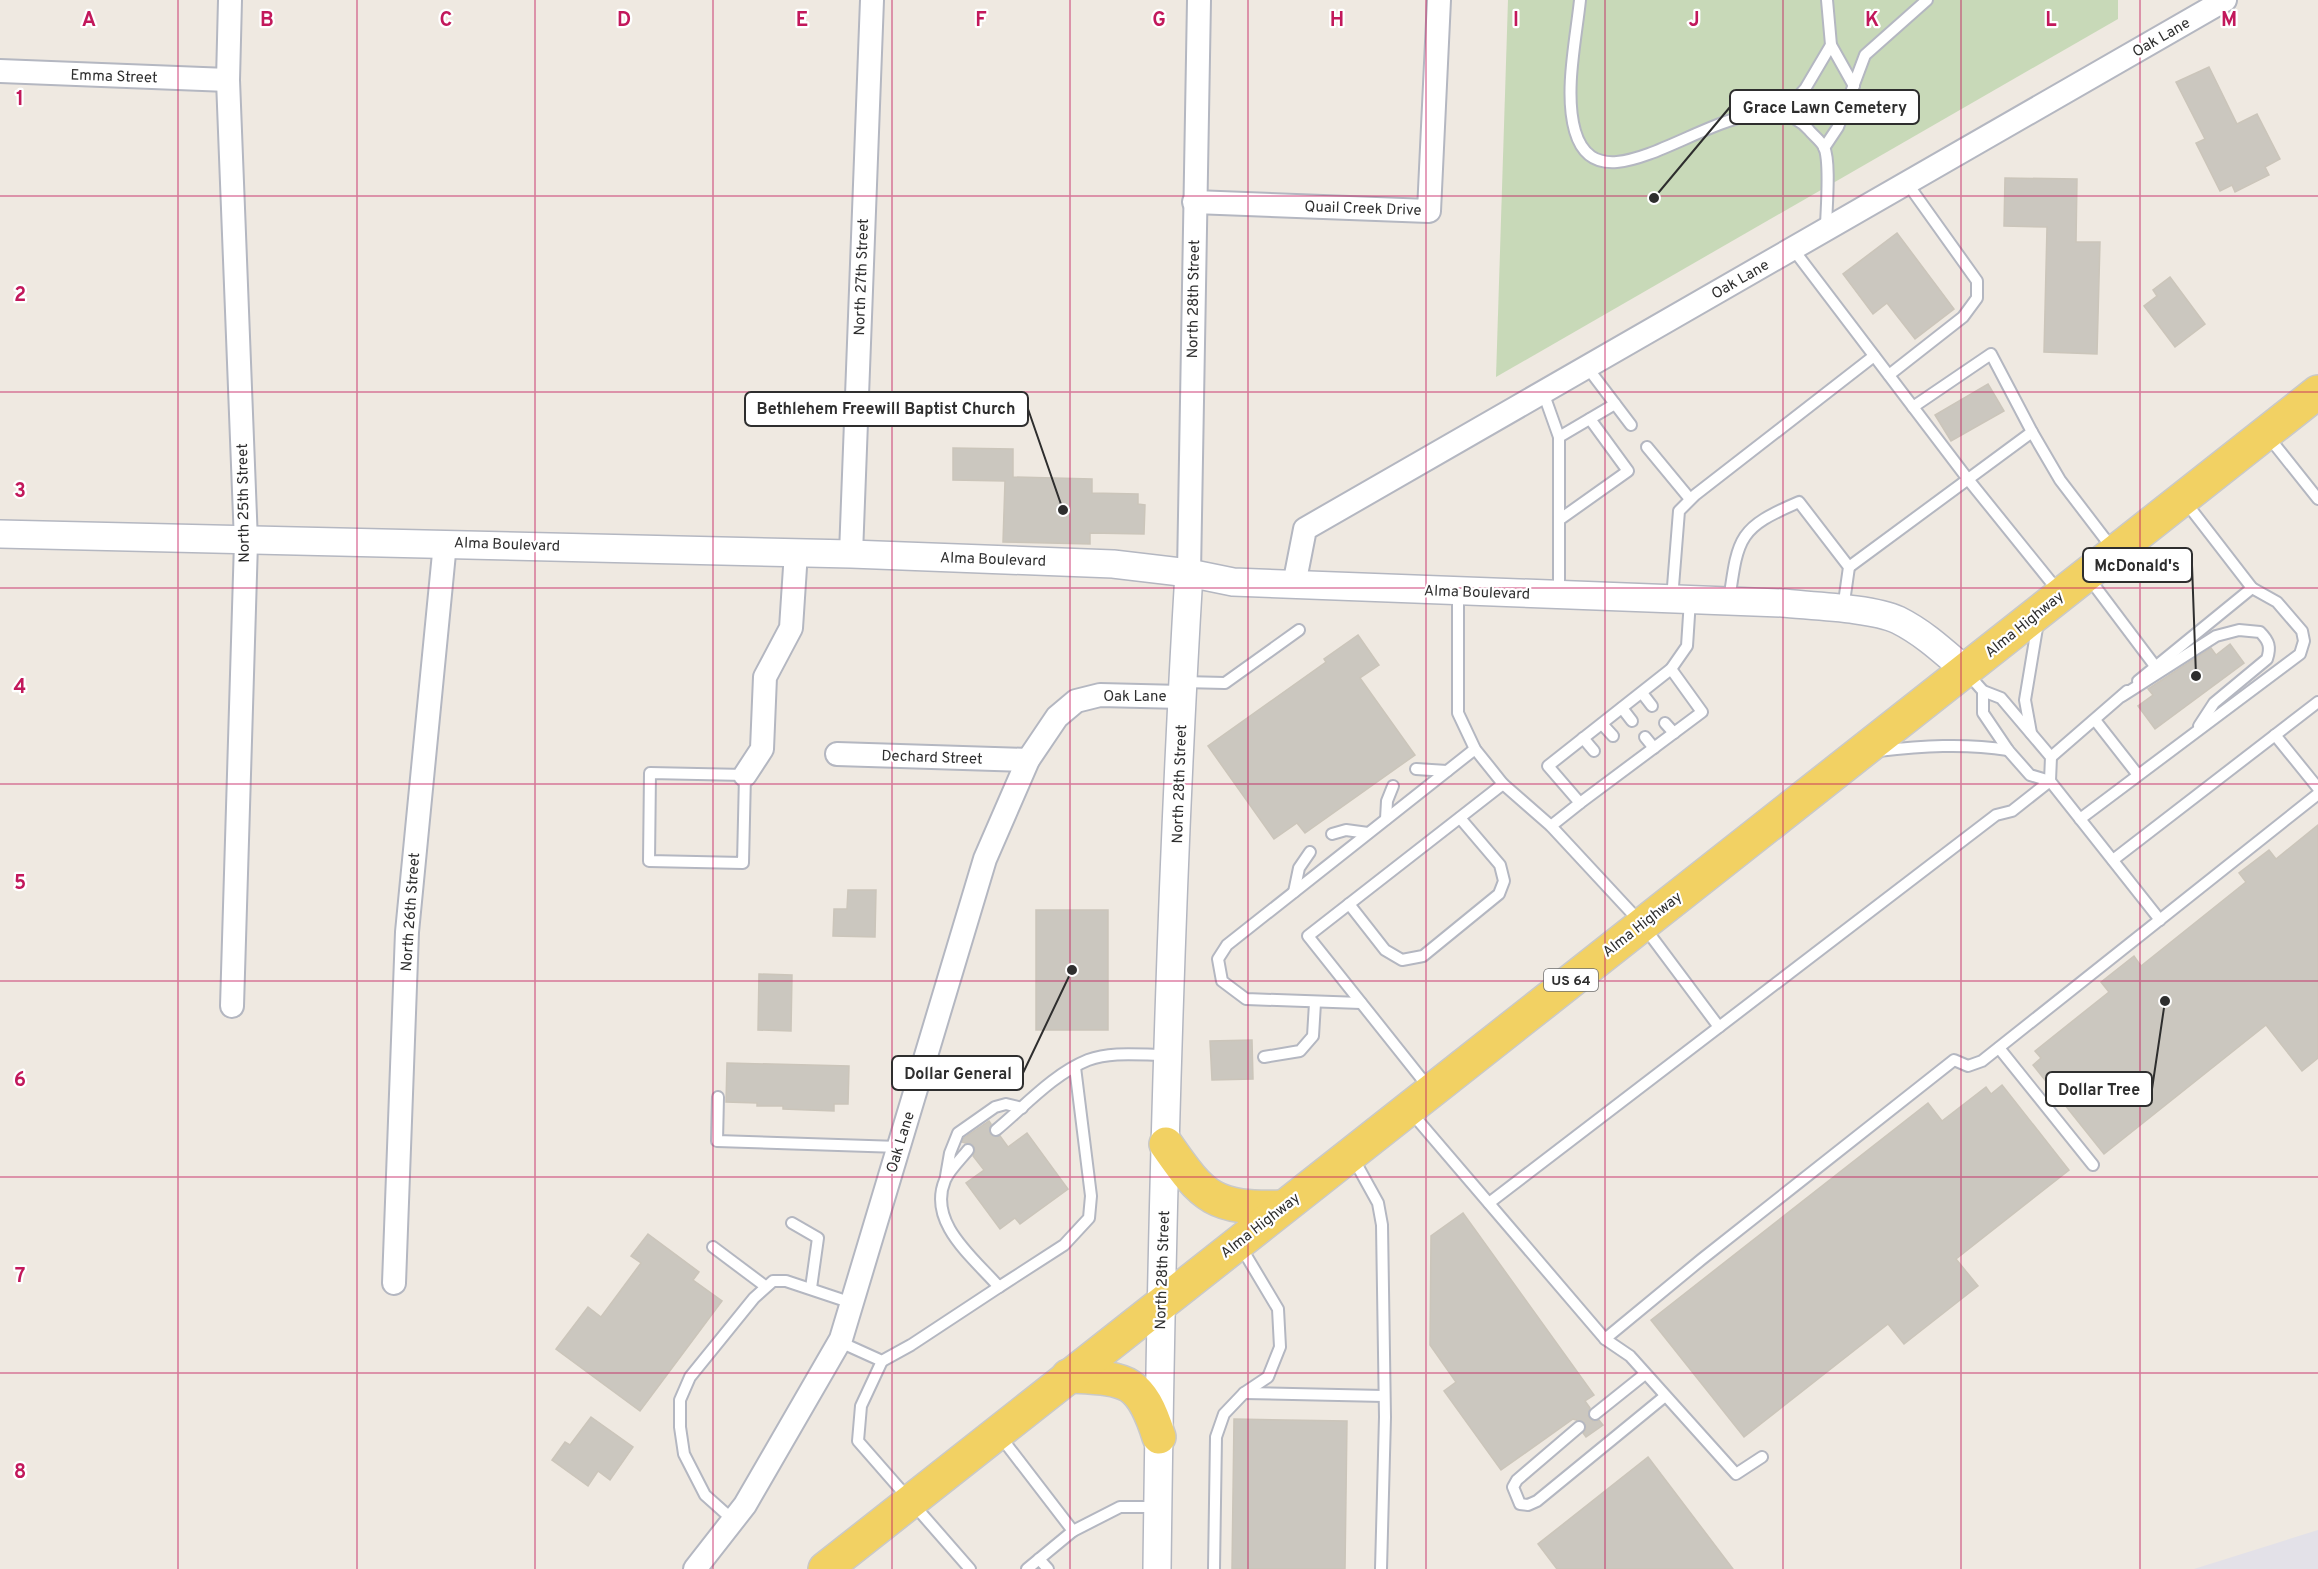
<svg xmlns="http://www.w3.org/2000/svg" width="2318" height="1569" viewBox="0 0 2318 1569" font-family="Overpass,sans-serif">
  <rect width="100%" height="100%" fill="#efe9e1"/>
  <path fill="#e3e1e8" d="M2318 1530V1569H2194Z"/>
  <path fill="#c8d9b8" d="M1508 0H2118V19L1496 377Z"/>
  <g fill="#cbc7bf" stroke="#cbc5ba" stroke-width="1.5">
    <path d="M2209 67 2237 124 2257 114 2280 159 2265 167 2269 175 2235 192 2232 185 2220 191 2196 143 2205 139 2176 82Z"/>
    <path d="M2005 178 2077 179 2076 242H2100L2097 354 2044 352 2047 227 2004 226Z"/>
    <path d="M1897 233 1954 309 1915 339 1887 303 1873 314 1843 274Z"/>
    <path d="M2170 277 2205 324 2175 347 2144 306 2157 296 2153 290Z"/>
    <path d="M1988 384 2004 411 1951 441 1935 415Z"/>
    <path d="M953 448 1013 449V477L1092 479V493L1138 494V504L1145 505 1144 534 1090 533V544L1003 542 1005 481 953 480Z"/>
    <path d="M1358 635 1379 665 1360 678 1415 755 1305 833 1297 823 1274 839 1208 746 1326 662 1324 659Z"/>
    <path d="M2230 644 2244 663 2155 729 2138 706 2153 695 2148 689 2211 648 2216 655Z"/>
    <path d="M2318 825V1058L2302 1071 2266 1025 2104 1154 2033 1065 2041 1058 2035 1051 2109 992 2101 982 2134 956 2141 966 2246 882 2239 873 2269 850 2276 859Z"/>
    <path d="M848 890H876L875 937 833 936 834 909H847Z"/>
    <rect x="1036" y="910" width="72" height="120"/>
    <path d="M759 974 792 975 791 1031 758 1030Z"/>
    <path d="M1252 1040 1253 1079 1212 1080 1210 1041Z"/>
    <path d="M727 1063 849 1066 848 1104H834V1111L783 1109V1106H757V1103L726 1102Z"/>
    <path d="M2002 1085 2069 1170 1956 1259 1978 1286 1904 1344 1888 1324 1744 1437 1651 1320 1928 1103 1942 1121 1986 1087 1991 1094Z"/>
    <path d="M989 1121 991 1124 990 1134 1000 1136 1008 1147 1027 1133 1068 1189 1020 1224 1015 1218 1000 1229 966 1183 984 1170 973 1156 975 1151 973 1145 962 1142 964 1138Z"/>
    <path d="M1463 1213 1594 1395 1585 1401 1590 1408 1588 1416 1593 1421 1599 1420 1603 1425 1586 1437 1583 1433 1586 1429 1585 1423 1573 1419 1501 1470 1444 1391 1456 1382 1430 1345 1431 1236Z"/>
    <path d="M648 1234 699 1272 693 1280 722 1301 640 1411 556 1349 588 1307 601 1317 641 1263 631 1256Z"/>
    <path d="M591 1417 633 1447 610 1480 598 1471 588 1486 552 1460 565 1442 570 1445Z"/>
    <path d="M1234 1419 1347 1421 1345 1569H1232Z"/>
    <path d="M1648 1457 1733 1569H1557L1538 1544Z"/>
  </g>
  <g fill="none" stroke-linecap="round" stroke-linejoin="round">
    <defs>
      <g id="service">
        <path d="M1580 0C1576 39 1564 93 1575 131 1603 228 1749 61 1809 130 1813 135 1821 141 1824 147 1831 162 1826 211 1826 229"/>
        <path d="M1827 0 1831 45 1854 86"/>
        <path d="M1783 113 1805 89 1831 45"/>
        <path d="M1824 148 1838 127 1865 55 1927 0"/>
        <path d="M1793 249 1967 478 2059 592"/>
        <path d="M1587 367 1631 425"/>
        <path d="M1889 375 1963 317 1977 298V281L1907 183"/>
        <path d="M1543 392 1559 437V594"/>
        <path d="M1913 407 1991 354 2032 432"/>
        <path d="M2267 435 2318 499"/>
        <path d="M1559 437 1615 404"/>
        <path d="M1647 447 1690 499"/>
        <path d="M1559 520 1628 471 1590 419"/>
        <path d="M1849 567 2032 432 2060 480 2112 548"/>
        <path d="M2088 577 2155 666"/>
        <path d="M1458 591V713L1475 749 1503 784"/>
        <path d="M1672 599 1679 511 1695 495 1874 356"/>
        <path d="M1729 601C1738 537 1738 528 1799 502L1849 567 1843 609"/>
        <path d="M2138 681 2252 588"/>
        <path d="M1183 682 1225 683 1299 630"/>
        <path d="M1983 691V713L2008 750 2030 775 2050 781 2160 920"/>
        <path d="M1642 693 1652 706"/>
        <path d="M2122 696 2216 636 2239 630 2260 632C2269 641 2271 647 2267 659L2214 703 2199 726"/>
        <path d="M1622 708 1632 721"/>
        <path d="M2095 720 2138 775"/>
        <path d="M1665 723 1674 733"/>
        <path d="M1602 724 1613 736"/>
        <path d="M2031 733 2025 700 2038 622"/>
        <path d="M2275 735 2318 788"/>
        <path d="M1645 737 1654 748"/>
        <path d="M1583 738 1594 751"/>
        <path d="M1878 751C1922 746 1964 743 2008 750"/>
        <path d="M2051 757 2127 691"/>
        <path d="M1416 769 1447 771"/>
        <path d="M650 773 745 775 743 863 649 861Z"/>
        <path d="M1580 803 1702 712 1671 669"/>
        <path d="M1386 819 1387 801 1393 786"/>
        <path d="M2080 819 2300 654 2304 641 2302 631 2277 602 2252 588 2184 500"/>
        <path d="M1551 826 1580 803 1548 766 1671 669 1687 646 1690 600"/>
        <path d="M1332 834 1346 830 1368 833"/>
        <path d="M2113 860 2318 702"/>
        <path d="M1294 892 1299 868 1310 852"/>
        <path d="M1349 904 1385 950 1402 960 1423 956 1499 894 1504 881 1500 865 1460 818"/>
        <path d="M1361 1003 1246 999 1222 981 1218 959 1227 945 1475 749"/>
        <path d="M1999 1048 2093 1165"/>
        <path d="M1264 1057 1300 1051 1313 1036 1315 1003"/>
        <path d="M1429 1088 1308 936 1503 784 1551 826 1642 924 1719 1027"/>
        <path d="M718 1097 717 1141 899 1147"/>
        <path d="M1410 1111 1605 1339 1630 1356 1736 1474 1762 1457"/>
        <path d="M996 1130C1024 1107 1053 1074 1088 1060 1112 1051 1140 1055 1166 1055"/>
        <path d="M968 1150C961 1159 950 1169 945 1180 927 1223 974 1258 999 1287L1064 1245 1089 1218 1091 1196 1075 1067"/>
        <path d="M1352 1156 1378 1203 1382 1225 1385 1417 1381 1569"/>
        <path d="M946 1176 950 1153 958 1133 995 1107 1006 1104 1022 1108"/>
        <path d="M1489 1203 1996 815 2012 811 2050 781 2051 757 2001 698 1983 691 1967 673"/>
        <path d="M792 1223 818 1238 811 1288"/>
        <path d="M713 1247 765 1286"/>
        <path d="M1605 1339 1702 1259 1954 1060 1968 1066 1982 1061 2318 794"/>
        <path d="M840 1342 882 1361 911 1345 999 1287"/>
        <path d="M882 1361 861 1406 858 1441 970 1569"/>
        <path d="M1244 1393 1384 1396"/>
        <path d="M1595 1414 1645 1374"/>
        <path d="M1579 1427 1517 1480 1513 1487 1520 1504 1528 1505 1537 1501 1664 1397"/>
        <path d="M1000 1436 1073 1531 1027 1569"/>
        <path d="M733 1520 705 1495 684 1454 680 1427V1400L690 1377 754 1298 773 1281H786L852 1303"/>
        <path d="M1073 1531 1120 1507H1157"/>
        <path d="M1039 1559 1048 1569"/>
        <path d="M1214 1569 1216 1437 1224 1414 1244 1393 1268 1377 1280 1347 1278 1309 1241 1247"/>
      </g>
      <g id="minor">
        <path d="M230 0 228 80 246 542 232 1006"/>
        <path d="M0 71 228 80"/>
        <path d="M1194 202 1429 211 1439 0"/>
        <path d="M851 554 872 0"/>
        <path d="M1189 573 1199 0"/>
        <path d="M1294 585 1305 529 2225 0"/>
        <path d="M837 754 1028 760"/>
        <path d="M745 775 762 749 765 677 791 628 796 552"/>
        <path d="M394 1283 407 932 445 543"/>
        <path d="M695 1569 745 1505 841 1339 985 859 1028 760 1057 717 1076 701 1100 695 1182 697"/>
      </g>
      <g id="tertiary">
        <path d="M0 534 851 554 1113 564 1189 573 1233 582 1782 603C1812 606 1873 608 1898 620 1924 633 1944 652 1965 670"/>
        <path d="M1157 1569C1161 1237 1169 905 1189 573"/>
      </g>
      <g id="primary">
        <path d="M1166 1144C1204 1199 1214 1209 1283 1207"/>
        <path d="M1068 1376C1126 1379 1140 1377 1159 1437"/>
        <path d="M825 1569 2318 392"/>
      </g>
    </defs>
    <use href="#service" stroke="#b4b7c1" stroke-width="14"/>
    <use href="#minor" stroke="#b4b7c1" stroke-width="26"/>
    <use href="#tertiary" stroke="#b4b7c1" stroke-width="30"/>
    <use href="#primary" stroke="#c9c9c9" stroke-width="36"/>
    <use href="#service" stroke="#fff" stroke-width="10"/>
    <use href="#minor" stroke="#fff" stroke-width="22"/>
    <use href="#tertiary" stroke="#fff" stroke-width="27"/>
    <use href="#primary" stroke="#f2d163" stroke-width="33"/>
  </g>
  <path fill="none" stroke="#c2185b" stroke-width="1.5" stroke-opacity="0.55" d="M178 0V1569M357 0V1569M535 0V1569M713 0V1569M892 0V1569M1070 0V1569M1248 0V1569M1426 0V1569M1605 0V1569M1783 0V1569M1961 0V1569M2140 0V1569M0 196H2318M0 392H2318M0 588H2318M0 784H2318M0 981H2318M0 1177H2318M0 1373H2318"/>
  <g text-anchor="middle" stroke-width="4.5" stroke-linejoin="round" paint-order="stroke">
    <rect fill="#fff" stroke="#6d6d6d" stroke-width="1.5" x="1544" y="969" width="54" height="22" rx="4.5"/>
    <g font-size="14" font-weight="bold" fill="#2e2e2e">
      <text x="1571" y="985">US 64</text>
    </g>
    <g font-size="15" fill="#2e2e2e" stroke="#fff">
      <text transform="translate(2161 37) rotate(-30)" y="5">Oak Lane</text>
      <text transform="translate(114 76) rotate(2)" y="5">Emma Street</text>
      <text transform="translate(1363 208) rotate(2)" y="5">Quail Creek Drive</text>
      <text transform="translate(861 277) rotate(-88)" y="5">North 27th Street</text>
      <text transform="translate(1740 279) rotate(-30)" y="5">Oak Lane</text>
      <text transform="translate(1193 299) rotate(-89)" y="5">North 28th Street</text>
      <text transform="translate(243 503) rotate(-91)" y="5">North 25th Street</text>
      <text transform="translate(507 544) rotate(2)" y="5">Alma Boulevard</text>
      <text transform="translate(993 559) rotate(2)" y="5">Alma Boulevard</text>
      <text transform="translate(1477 592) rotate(2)" y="5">Alma Boulevard</text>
      <text transform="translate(2024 624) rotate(-39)" y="5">Alma Highway</text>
      <text x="1135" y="701">Oak Lane</text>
      <text transform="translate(932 757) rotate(2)" y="5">Dechard Street</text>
      <text transform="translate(1179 784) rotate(-88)" y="5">North 28th Street</text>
      <text transform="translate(410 912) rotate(-86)" y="5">North 26th Street</text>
      <text transform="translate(1642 924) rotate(-38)" y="5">Alma Highway</text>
      <text transform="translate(900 1142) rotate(-73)" y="5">Oak Lane</text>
      <text transform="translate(1260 1225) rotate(-38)" y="5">Alma Highway</text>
      <text transform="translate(1162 1270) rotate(-88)" y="5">North 28th Street</text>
    </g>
  </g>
  <g font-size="20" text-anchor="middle" font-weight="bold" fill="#c2185b" stroke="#fff" stroke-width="4.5" stroke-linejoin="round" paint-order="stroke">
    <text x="89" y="26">A</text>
    <text x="267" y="26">B</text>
    <text x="446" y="26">C</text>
    <text x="624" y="26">D</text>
    <text x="802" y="26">E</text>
    <text x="981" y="26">F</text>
    <text x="1159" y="26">G</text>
    <text x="1337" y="26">H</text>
    <text x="1516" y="26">I</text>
    <text x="1694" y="26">J</text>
    <text x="1872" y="26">K</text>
    <text x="2051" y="26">L</text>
    <text x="2229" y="26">M</text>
    <text x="20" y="105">1</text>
    <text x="20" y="301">2</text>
    <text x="20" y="497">3</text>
    <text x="20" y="693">4</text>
    <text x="20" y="889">5</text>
    <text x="20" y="1086">6</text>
    <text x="20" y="1282">7</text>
    <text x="20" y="1478">8</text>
  </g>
  <path fill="none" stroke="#2e2e2e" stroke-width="2" d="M1654 198L1730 107M1063 510L1028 409M2196 676L2192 565M1072 970L1023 1073M2165 1001L2152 1089"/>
  <g fill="#2e2e2e" stroke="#fff" stroke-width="2">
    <circle cx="1654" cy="198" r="6"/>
    <circle cx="1063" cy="510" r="6"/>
    <circle cx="2196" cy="676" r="6"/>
    <circle cx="1072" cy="970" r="6"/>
    <circle cx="2165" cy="1001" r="6"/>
  </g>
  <g fill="#fff" stroke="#2e2e2e" stroke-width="2">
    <rect x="1730" y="90" width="189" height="34" rx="6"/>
    <rect x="745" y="392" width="283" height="34" rx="6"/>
    <rect x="2083" y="548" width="109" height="34" rx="6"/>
    <rect x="892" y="1056" width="131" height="34" rx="6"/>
    <rect x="2046" y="1072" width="106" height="34" rx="6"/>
  </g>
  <g font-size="16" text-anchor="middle" font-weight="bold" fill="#2e2e2e">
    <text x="1825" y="113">Grace Lawn Cemetery</text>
    <text x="886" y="414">Bethlehem Freewill Baptist Church</text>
    <text x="2137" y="571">McDonald's</text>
    <text x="958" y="1079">Dollar General</text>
    <text x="2099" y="1095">Dollar Tree</text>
  </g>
</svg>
